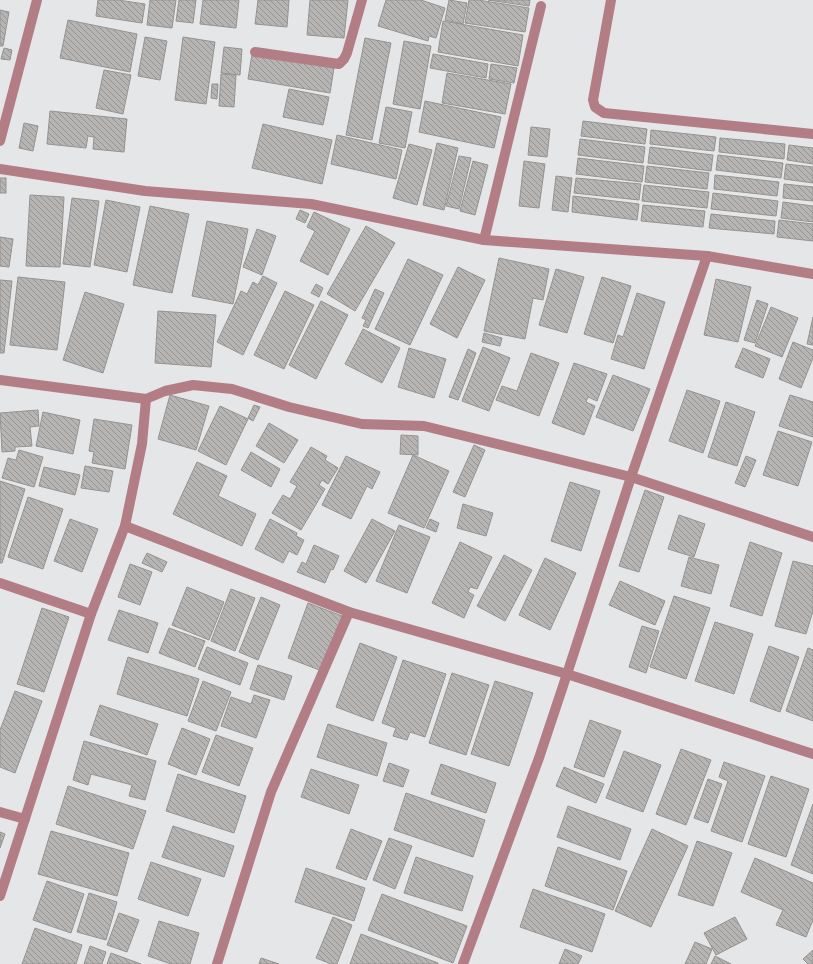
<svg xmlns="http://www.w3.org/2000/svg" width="813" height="964" viewBox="0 0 813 964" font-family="'Alegreya Sans',sans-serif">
  <defs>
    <pattern id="building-back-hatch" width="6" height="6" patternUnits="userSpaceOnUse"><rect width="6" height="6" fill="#b7b5b3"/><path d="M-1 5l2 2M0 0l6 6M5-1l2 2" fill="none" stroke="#959392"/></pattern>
  </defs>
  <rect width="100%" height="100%" fill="#e5e6e8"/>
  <g fill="url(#building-back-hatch)" stroke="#949391">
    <path d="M98 0H118L145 4 142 23 96 16Z"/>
    <path d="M150 0H176L172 28 147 25Z"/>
    <path d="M179 0H196L193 23 176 21Z"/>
    <path d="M203 0H239L236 28 200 24Z"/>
    <path d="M258 0H289L287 27 255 24Z"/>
    <path d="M310 0H348L344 38 307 35Z"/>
    <path d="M386 0H421L445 8 436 38 429 36 428 41 378 26Z"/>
    <path d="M449 0 467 3 463 24 445 20Z"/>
    <path d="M469 0H478L529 8 525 32 465 23Z"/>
    <path d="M488 0H530L529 6Z"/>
    <path d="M0 10 9 12 3 46H0Z"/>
    <path d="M68 20 137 34 130 72 60 58Z"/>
    <path d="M443 21 523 35 518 66 438 52Z"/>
    <path d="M145 37 167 41 160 80 138 76Z"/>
    <path d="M183 37 215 42 206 104 175 100Z"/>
    <path d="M365 38 391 43 372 140 346 135Z"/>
    <path d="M404 41 431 46 420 109 393 104Z"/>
    <path d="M224 47 242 49 240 75 221 73Z"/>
    <path d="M4 48 12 50 10 60 1 59Z"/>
    <path d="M252 54 334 68 330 93 248 79Z"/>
    <path d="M433 54 488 64 486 78 430 68Z"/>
    <path d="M491 64 517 68 514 83 489 79Z"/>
    <path d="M104 70 131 75 123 114 96 108Z"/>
    <path d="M447 73 511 84 505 114 442 103Z"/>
    <path d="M221 74 236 75 234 107 219 106Z"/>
    <path d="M212 84H218L217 99 211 98Z"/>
    <path d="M289 89 329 97 323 125 283 117Z"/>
    <path d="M425 101 501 117 494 148 419 132Z"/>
    <path d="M386 107 412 112 405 148 379 143Z"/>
    <path d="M50 111 127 119 124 152 93 149 94 137 88 136 86 148 47 144Z"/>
    <path d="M583 121 647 129 645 144 581 136Z"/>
    <path d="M24 123 38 126 33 151 19 148Z"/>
    <path d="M263 124 332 140 322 184 252 168Z"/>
    <path d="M531 127 550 129 547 157 528 155Z"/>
    <path d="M651 130 716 137 714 151 650 144Z"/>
    <path d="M337 135 402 150 396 179 331 164Z"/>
    <path d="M720 138 785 144 784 159 719 152Z"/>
    <path d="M580 139 645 147 643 163 578 155Z"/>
    <path d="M437 143 458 148 444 210 423 205Z"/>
    <path d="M409 144 432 150 417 205 393 198Z"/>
    <path d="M789 145 813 148V164L787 160Z"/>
    <path d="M650 147 713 155 711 171 648 163Z"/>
    <path d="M718 155 783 163 781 178 716 170Z"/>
    <path d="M459 156 471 158 459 209 446 206Z"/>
    <path d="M578 158 644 166 642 182 576 174Z"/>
    <path d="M473 161 488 165 475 215 460 211Z"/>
    <path d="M524 161 545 164 539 208 519 206Z"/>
    <path d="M786 164 813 167V183L784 179Z"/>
    <path d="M647 166 709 173 707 189 645 182Z"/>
    <path d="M715 175 779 182 777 196 714 189Z"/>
    <path d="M556 176 572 178 568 212 552 210Z"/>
    <rect x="0" y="178" width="6" height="15"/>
    <path d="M576 178 641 184 639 200 574 193Z"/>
    <path d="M784 184 813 187V201L783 198Z"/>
    <path d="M644 185 709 192 707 208 642 201Z"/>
    <path d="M713 193 778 201 776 216 711 209Z"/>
    <path d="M30 195 64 197 60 267 26 266Z"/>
    <path d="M573 196 639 204 637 220 572 212Z"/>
    <path d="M72 198 99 201 90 267 63 264Z"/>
    <path d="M106 200 140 207 127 272 94 265Z"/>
    <path d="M783 202 813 206V222L781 218Z"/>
    <path d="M643 205 705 211 703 227 641 221Z"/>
    <path d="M150 206 189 214 172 293 133 285Z"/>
    <path d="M300 210 309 214 305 223 296 219Z"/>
    <path d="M314 212 350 229 328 275 300 261 315 231 307 227Z"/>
    <path d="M711 214 775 221 774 234 709 228Z"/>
    <path d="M779 220 813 224V241L777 237Z"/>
    <path d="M207 221 248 229 233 304 192 296Z"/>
    <path d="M366 226 395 243 355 311 327 294Z"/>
    <path d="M257 229 276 236 262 275 243 267Z"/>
    <path d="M0 237 13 239 9 267 0 266Z"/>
    <path d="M499 258 549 269 543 300 533 298 525 339 484 331Z"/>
    <path d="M408 259 443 275 410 345 375 329Z"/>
    <path d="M458 267 485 280 457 338 430 324Z"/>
    <path d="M556 269 584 277 567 333 539 325Z"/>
    <path d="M263 276 277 283 243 355 217 342 241 291 247 294 253 282 258 285Z"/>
    <path d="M18 277 65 282 57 350 10 345Z"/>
    <path d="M602 277 631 286 613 343 584 334Z"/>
    <path d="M716 279 751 287 738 342 704 335Z"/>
    <path d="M0 280 12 281 4 353H0Z"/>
    <path d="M316 284 323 288 319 297 311 293Z"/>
    <path d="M375 289 384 293 368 328 363 326 366 320 362 318Z"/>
    <path d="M285 291 314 305 284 369 254 355Z"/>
    <path d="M85 292 124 304 103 373 63 360Z"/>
    <path d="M637 293 665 302 644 369 611 359 618 335 623 337Z"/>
    <path d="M757 300 768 304 755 343 744 340Z"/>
    <path d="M321 301 348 315 316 379 289 365Z"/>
    <path d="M771 307 798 318 782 357 755 346Z"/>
    <path d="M158 311 216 315 211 367 155 363Z"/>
    <path d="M813 317V345L807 344Z"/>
    <path d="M363 329 400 348 382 383 345 364Z"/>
    <path d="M484 333 502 338 500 346 482 342Z"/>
    <path d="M793 342 813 350V358L801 388 779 379Z"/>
    <path d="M483 347 510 358 489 411 462 401Z"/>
    <path d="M409 348 446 359 434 398 398 387Z"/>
    <path d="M743 348 770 359 763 378 735 367Z"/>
    <path d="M468 349 476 353 458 400 449 397Z"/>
    <path d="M531 353 559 363 539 416 496 400 502 386 517 391Z"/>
    <path d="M574 363 607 374 597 401 588 397 586 402 595 406 584 435 552 423Z"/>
    <path d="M613 375 650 389 633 431 596 417Z"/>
    <path d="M687 390 720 401 703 453 669 441Z"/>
    <path d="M170 395 209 406 196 450 158 439Z"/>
    <path d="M790 395 813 402V437L779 426Z"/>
    <path d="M726 402 755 412 737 466 708 457Z"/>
    <path d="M254 405 260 407 253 421 248 418Z"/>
    <path d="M220 406 248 419 226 465 198 451Z"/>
    <path d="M38 410 39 426 30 427 32 446 15 447V451L2 452 0 413Z"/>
    <path d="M43 412 80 420 73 454 36 446Z"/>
    <path d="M94 419 132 425 125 469 92 463 94 452 89 451Z"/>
    <path d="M269 423 298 440 284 463 256 446Z"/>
    <path d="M778 431 812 442 798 486 763 475Z"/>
    <path d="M401 435 418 436V455L400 454Z"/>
    <path d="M474 445 485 450 465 497 453 492Z"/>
    <path d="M311 447 327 456 325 460 338 468 328 484 322 480 319 485 325 489 301 530 272 513 283 495 290 499 297 486 290 482Z"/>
    <path d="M19 450 43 457 34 487 2 478 8 458 16 460Z"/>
    <path d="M251 452 280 469 271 487 241 470Z"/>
    <path d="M413 455 449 471 424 528 388 513Z"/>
    <path d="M346 456 380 472 372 489 367 486 351 519 322 505Z"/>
    <path d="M746 456 756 460 745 487 735 483Z"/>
    <path d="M197 462 227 476 218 496 256 514 242 546 173 514Z"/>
    <path d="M85 466 113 471 109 492 81 488Z"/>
    <path d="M44 467 80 475 75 495 39 486Z"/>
    <path d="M0 481 25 489 2 563H0Z"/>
    <path d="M570 482 600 491 581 551 551 541Z"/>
    <path d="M645 490 664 497 639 572 619 566Z"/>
    <path d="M28 497 63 509 43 569 8 557Z"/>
    <path d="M463 504 493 513 486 536 457 528Z"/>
    <path d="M679 515 705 524 694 557 668 549Z"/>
    <path d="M70 519 98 529 82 572 54 561Z"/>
    <path d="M270 519 297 533 296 536 304 540 297 555 289 551 283 563 255 549Z"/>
    <path d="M372 519 395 531 366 583 344 571Z"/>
    <path d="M430 519 439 523 436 532 426 528Z"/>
    <path d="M399 525 430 537 407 593 376 581Z"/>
    <path d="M460 542 492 557 477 589 470 587 468 592 474 595 464 618 432 603Z"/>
    <path d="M750 542 782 553 762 616 730 606Z"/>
    <path d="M314 545 339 556 333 570 331 569 325 583 297 572 302 562 306 564Z"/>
    <path d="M147 553 167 562 162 572 142 563Z"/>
    <path d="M504 555 532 570 505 621 477 606Z"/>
    <path d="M689 557 719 565 711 594 681 586Z"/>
    <path d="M545 558 576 573 550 630 519 615Z"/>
    <path d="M793 561 813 566V611L806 634 775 626Z"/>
    <path d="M130 564 152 572 140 605 118 597Z"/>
    <path d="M620 581 665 601 655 625 609 605Z"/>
    <path d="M187 587 224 602 209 640 172 625Z"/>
    <path d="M231 589 255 598 235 651 211 641Z"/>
    <path d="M674 596 710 608 686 679 650 667Z"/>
    <path d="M261 597 280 605 258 660 239 652Z"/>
    <path d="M308 603 342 616 322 671 288 658Z"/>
    <path d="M42 608 69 617 44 692 17 684Z"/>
    <path d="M119 610 158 623 148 653 108 640Z"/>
    <path d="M715 622 753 634 734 694 695 681Z"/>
    <path d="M642 626 659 631 646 673 629 667Z"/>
    <path d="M169 628 205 641 195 667 159 653Z"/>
    <path d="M360 643 397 657 373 721 336 707Z"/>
    <path d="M769 646 799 657 780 712 750 701Z"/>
    <path d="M207 647 248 663 240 685 198 669Z"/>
    <path d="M808 648 813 650V721L786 711Z"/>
    <path d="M128 657 199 679 187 716 117 694Z"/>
    <path d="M403 660 446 674 425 737 410 732 407 740 393 736 396 728 382 723Z"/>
    <path d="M258 665 292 676 284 700 250 689Z"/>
    <path d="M452 673 489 685 466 755 429 743Z"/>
    <path d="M203 681 231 692 216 731 188 721Z"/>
    <path d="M495 681 533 693 509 766 471 754Z"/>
    <path d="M15 691 42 701 15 773 0 767V730Z"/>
    <path d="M254 695 270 700 256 738 221 726 231 697 251 704Z"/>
    <path d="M100 705 158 724 147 755 90 735Z"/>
    <path d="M590 720 621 731 604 777 574 767Z"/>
    <path d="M328 724 387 743 377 776 317 757Z"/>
    <path d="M182 728 210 739 196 775 168 764Z"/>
    <path d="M216 735 253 748 239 786 202 772Z"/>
    <path d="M84 741 156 761 145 800 129 796 132 785 91 774 88 785 73 780Z"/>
    <path d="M681 749 711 760 686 825 656 814Z"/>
    <path d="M624 751 661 765 643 812 606 798Z"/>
    <path d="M724 762 765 776 742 842 711 831 728 781 719 777Z"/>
    <path d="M389 763 409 770 403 787 383 781Z"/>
    <path d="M441 764 496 783 486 813 431 794Z"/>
    <path d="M564 767 604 784 596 803 556 786Z"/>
    <path d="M311 769 359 785 349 814 301 797Z"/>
    <path d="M178 774 246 796 234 833 166 811Z"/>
    <path d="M771 776 809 789 786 857 748 844Z"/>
    <path d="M708 779 722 784 708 823 694 818Z"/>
    <path d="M68 786 146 811 133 849 56 824Z"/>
    <path d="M406 793 485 820 473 857 394 830Z"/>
    <path d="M813 804V874L791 865Z"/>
    <path d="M568 806 631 829 620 860 557 837Z"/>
    <path d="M173 826 234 846 224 877 162 857Z"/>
    <path d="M351 829 382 841 366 880 336 868Z"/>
    <path d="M652 829 688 846 651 927 615 911Z"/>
    <path d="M51 831 129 853 117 896 38 874Z"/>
    <path d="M0 832 5 834 0 848Z"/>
    <path d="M389 838 412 846 395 889 373 880Z"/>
    <path d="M697 841 732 853 713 906 678 895Z"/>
    <path d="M558 847 627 871 613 910 545 886Z"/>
    <path d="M416 857 473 876 462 911 404 893Z"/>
    <path d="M755 858 813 883V920L806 937 776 925 783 910 741 892Z"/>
    <path d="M151 862 201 879 188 916 138 899Z"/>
    <path d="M306 868 365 888 354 921 295 902Z"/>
    <path d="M47 881 84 894 71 933 33 920Z"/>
    <path d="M533 889 605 914 592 952 520 927Z"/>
    <path d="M89 893 117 902 106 940 77 932Z"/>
    <path d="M382 894 467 926 453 963 368 930Z"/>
    <path d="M119 913 139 920 127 952 107 945Z"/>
    <path d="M333 917 352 925 337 964H331L316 958Z"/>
    <path d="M735 917 747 939 716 955 704 933Z"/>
    <path d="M159 921 199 933 190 964H171L148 956Z"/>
    <path d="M35 928 82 945 76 964H22Z"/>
    <path d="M361 934 438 963V964H350Z"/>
    <path d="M695 942 712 949 706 964H685Z"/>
    <path d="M90 946 106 952 102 964H84Z"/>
    <path d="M565 949 582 956 578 964H559Z"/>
    <path d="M813 950V964H808L803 959Z"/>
    <path d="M111 953 141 964H107Z"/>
    <path d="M715 956 731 964H711Z"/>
    <path d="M261 958 279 964H259Z"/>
  </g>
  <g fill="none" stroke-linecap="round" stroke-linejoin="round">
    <g stroke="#b27d84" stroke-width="10">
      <path d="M611 0 593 100 595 107 604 113 813 134"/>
      <path d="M255 52 339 64 344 59 347 53 362 0"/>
      <path d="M0 141 37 0"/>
      <path d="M0 169 145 191 311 204 484 240 707 256 813 274"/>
      <path d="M484 240 541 6"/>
      <path d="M0 380 146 399 165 391 193 385 232 389 289 407 362 424 424 426 631 477 813 537"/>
      <path d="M125 526 349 612 567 674 813 754"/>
      <path d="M0 583 91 614"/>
      <path d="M0 812 25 819"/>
      <path d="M0 896 91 614 125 526 142 444 146 399"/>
      <path d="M217 964 271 792 349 612"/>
      <path d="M463 964 539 758 567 674 631 477 707 256"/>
    </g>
  </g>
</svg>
